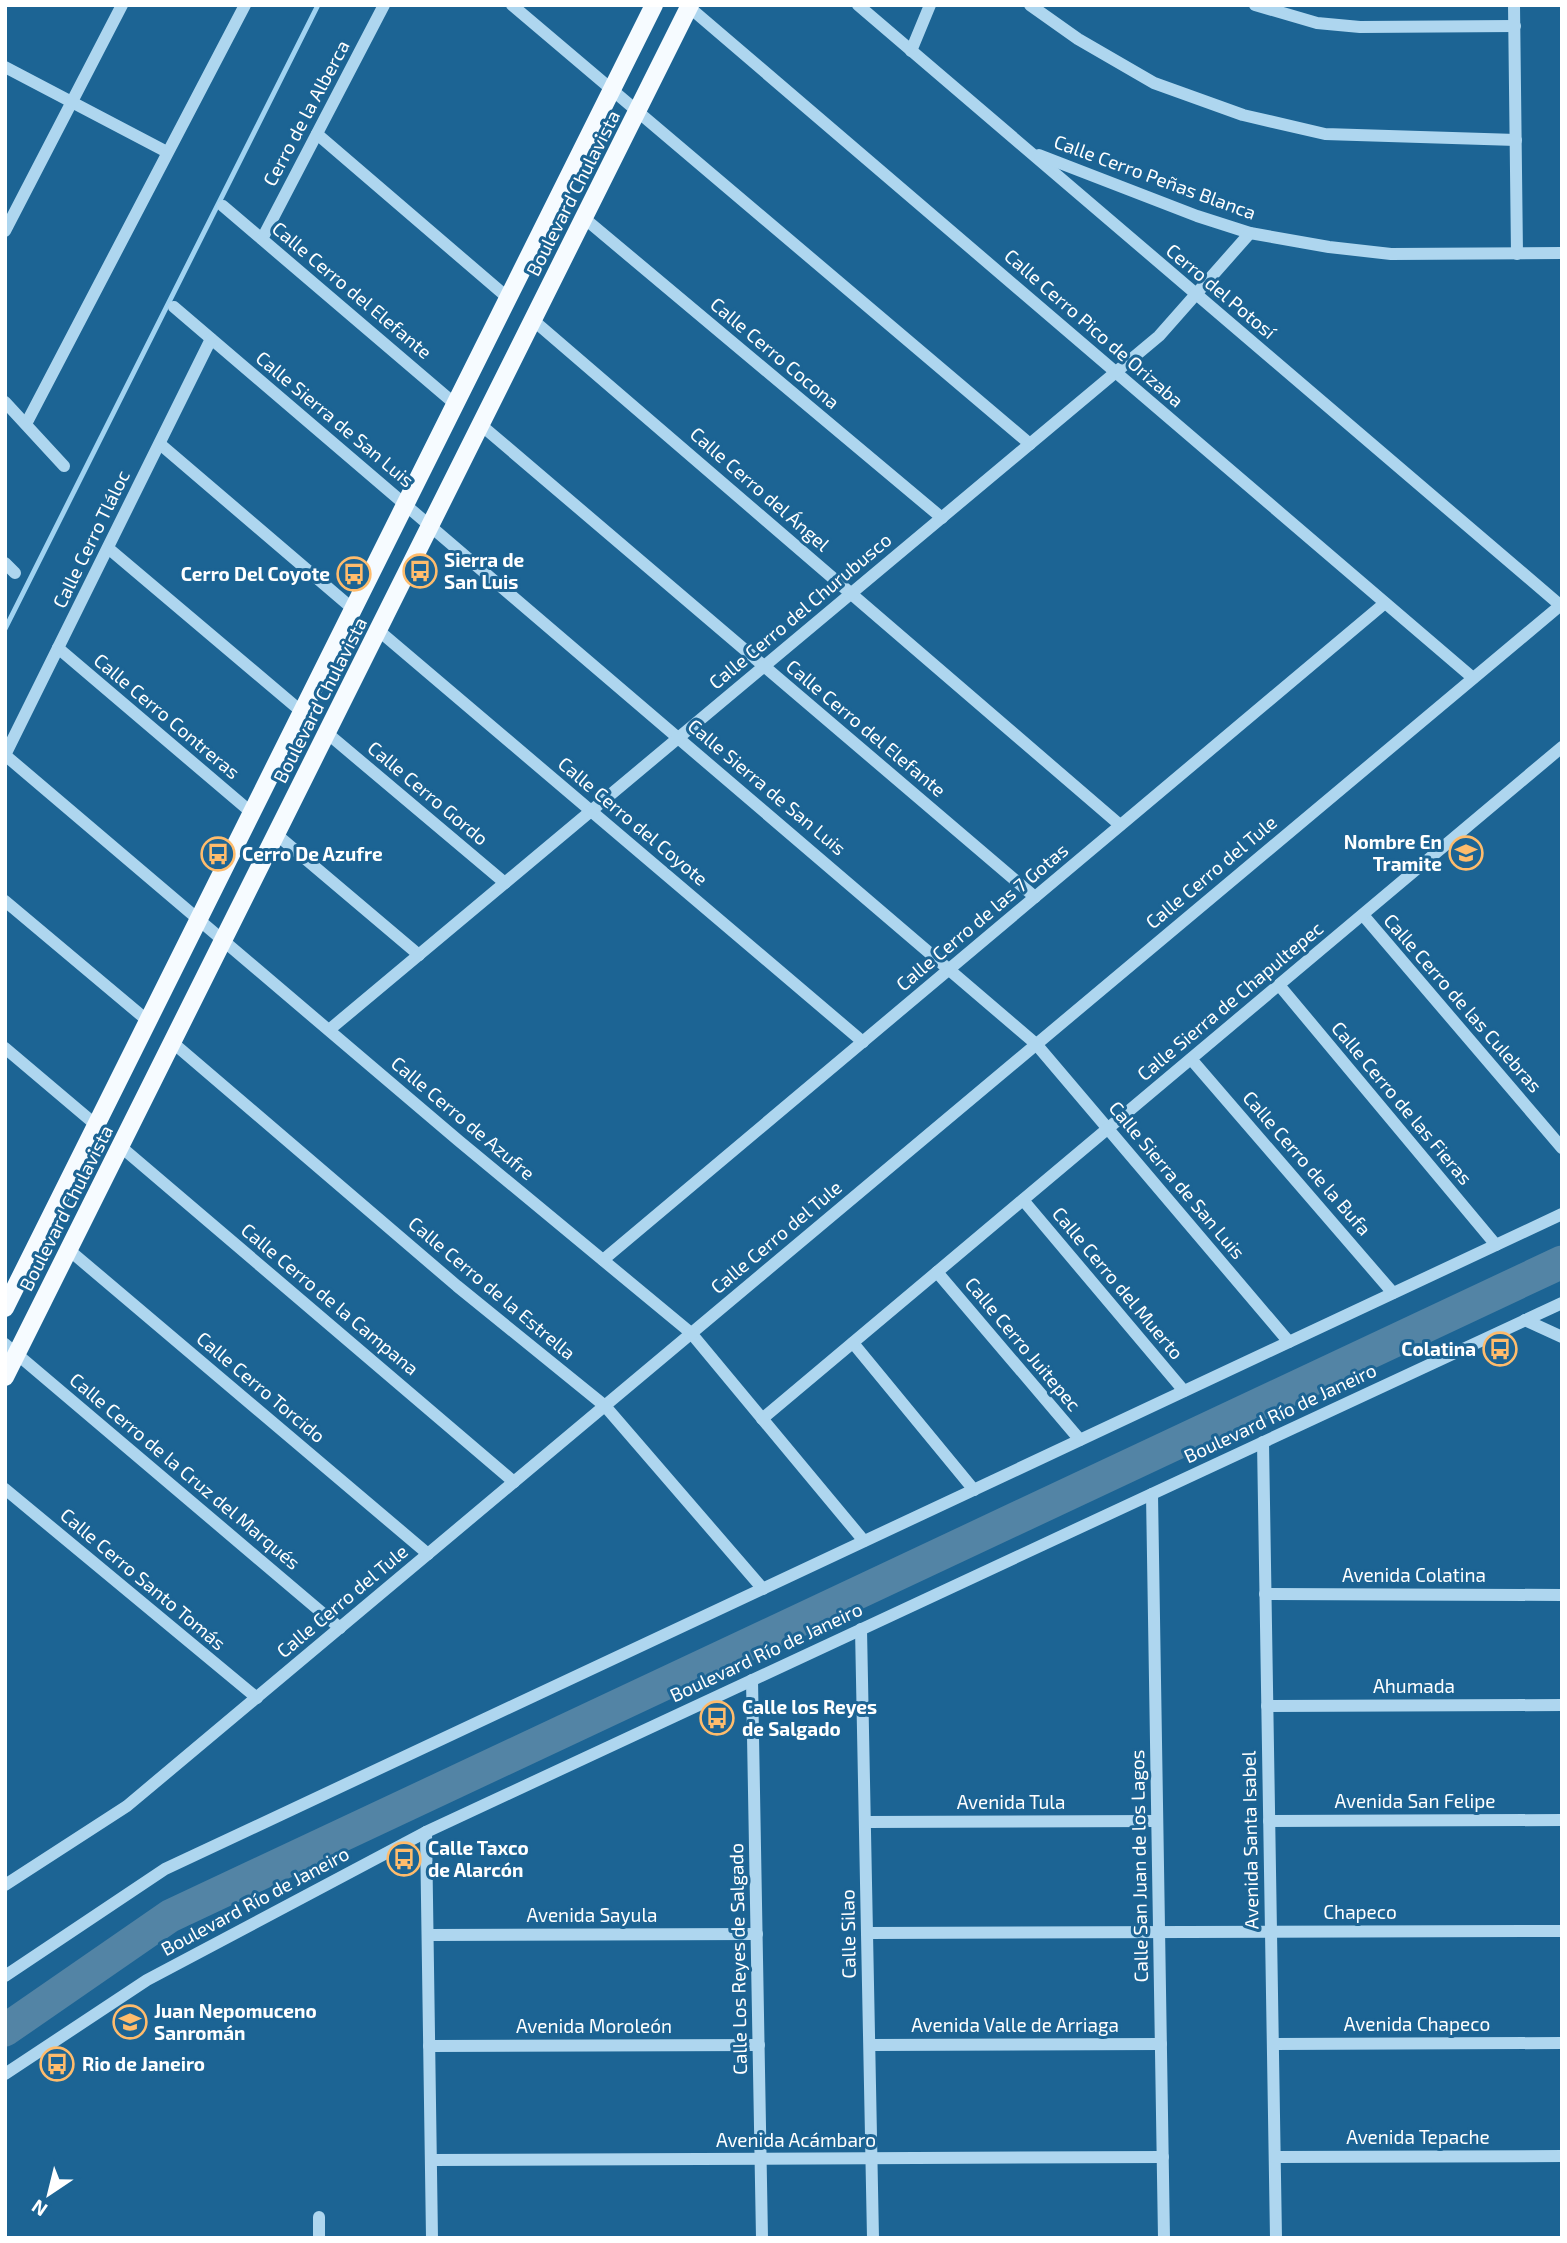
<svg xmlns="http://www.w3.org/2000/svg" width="1567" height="2243" viewBox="0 0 1567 2243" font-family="'Exo 2',sans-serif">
  <rect width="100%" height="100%" fill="#1c6494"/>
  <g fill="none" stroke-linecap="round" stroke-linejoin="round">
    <path stroke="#a1d3f1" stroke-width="5" d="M5 629 318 5"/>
    <path stroke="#5384a5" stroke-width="33" d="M5 2030 170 1916 1562 1262"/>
    <g stroke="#aed6ef" stroke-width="12">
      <path d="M512 5 1030 444"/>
      <path d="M858 5 1560 605"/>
      <path d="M1030 5 1078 39 1154 83 1243 115 1325 134 1516 140"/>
      <path d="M1255 5 1317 23 1360 27 1515 26"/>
      <path d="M1514 5 1517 254"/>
      <path d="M689 7 1473 678"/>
      <path d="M911 51 930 5"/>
      <path d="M5 67 167 152"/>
      <path d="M317 134 508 298"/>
      <path d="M1039 155 1197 216 1250 233 1329 247 1391 254 1562 253"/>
      <path d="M223 206 455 404"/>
      <path d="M584 218 942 518"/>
      <path d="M5 231 122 5"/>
      <path d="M262 239 384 5"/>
      <path d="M174 307 1036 1044 1289 1342"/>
      <path d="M533 320 1120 825"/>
      <path d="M5 402 64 466"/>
      <path d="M26 424 245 5"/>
      <path d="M481 425 1035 897"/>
      <path d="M160 444 353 609"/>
      <path d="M108 548 302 712"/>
      <path d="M5 563 15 573"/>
      <path d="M378 630 863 1042"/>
      <path d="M58 648 252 813"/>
      <path d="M327 733 505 883"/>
      <path d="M5 755 459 1141 691 1333 864 1541"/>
      <path d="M5 755 211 339"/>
      <path d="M276 834 419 955"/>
      <path d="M5 901 148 1021"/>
      <path d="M1363 915 1562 1148"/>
      <path d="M1279 985 1496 1245"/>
      <path d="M329 1030 1159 336 1250 233"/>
      <path d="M172 1042 457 1286 605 1406 763 1589"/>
      <path d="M5 1048 96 1125"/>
      <path d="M1191 1059 1393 1293"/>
      <path d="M120 1146 514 1482"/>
      <path d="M1023 1200 1184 1391"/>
      <path d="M69 1250 428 1554"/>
      <path d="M603 1260 1385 603"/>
      <path d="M937 1272 1080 1440"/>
      <path d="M1525 1320 1562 1337"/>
      <path d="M853 1343 974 1490"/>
      <path d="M5 1344 340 1628"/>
      <path d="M762 1419 1562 747"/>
      <path d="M1263 1442 1276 2238"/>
      <path d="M5 1489 257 1698"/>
      <path d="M1152 1494 1164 2238"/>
      <path d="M1265 1594 1562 1595"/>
      <path d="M861 1629 873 2238"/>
      <path d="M752 1680 762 2238"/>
      <path d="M1267 1706 1562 1705"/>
      <path d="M1269 1821 1562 1820"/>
      <path d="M865 1822 1157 1821"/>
      <path d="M426 1832 432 2238"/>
      <path d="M5 1885 127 1806 1562 604"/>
      <path d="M867 1933 1562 1931"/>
      <path d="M428 1935 757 1934"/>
      <path d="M5 1976 165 1869 1562 1214"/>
      <path d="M1273 2044 1562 2043"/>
      <path d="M870 2045 1161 2044"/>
      <path d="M429 2046 759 2045"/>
      <path d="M5 2074 147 1980 426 1832 1562 1303"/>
      <path d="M1275 2157 1562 2156"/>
      <path d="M431 2160 1163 2157"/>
      <path d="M319 2217V2238"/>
    </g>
    <g stroke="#f6fbff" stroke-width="18">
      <path d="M5 1308 654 5"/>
      <path d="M5 1377 690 5"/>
    </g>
  </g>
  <defs>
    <symbol id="bus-ring" viewBox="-11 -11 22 22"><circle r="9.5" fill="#1c6494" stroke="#ffbc6c" stroke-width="1.5"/><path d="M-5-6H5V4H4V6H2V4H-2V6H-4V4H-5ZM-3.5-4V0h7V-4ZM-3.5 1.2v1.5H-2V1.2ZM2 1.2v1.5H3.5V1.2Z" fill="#ffbc6c"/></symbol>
    <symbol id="school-ring" viewBox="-11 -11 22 22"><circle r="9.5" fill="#1c6494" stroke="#ffbc6c" stroke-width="1.5"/><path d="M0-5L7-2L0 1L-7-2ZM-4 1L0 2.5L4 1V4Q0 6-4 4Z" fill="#ffbc6c"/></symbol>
  </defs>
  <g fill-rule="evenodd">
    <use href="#bus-ring" x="401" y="552" width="38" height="38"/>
    <use href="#bus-ring" x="335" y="555" width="38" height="38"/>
    <use href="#school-ring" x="1447" y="834" width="38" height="38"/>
    <use href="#bus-ring" x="199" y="835" width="38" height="38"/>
    <use href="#bus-ring" x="1481" y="1330" width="38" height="38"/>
    <use href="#bus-ring" x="698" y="1699" width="38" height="38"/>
    <use href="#bus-ring" x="385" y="1840" width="38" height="38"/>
    <use href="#school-ring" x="111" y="2003" width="38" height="38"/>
    <use href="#bus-ring" x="38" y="2045" width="38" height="38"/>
  </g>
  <g text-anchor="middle" stroke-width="6" stroke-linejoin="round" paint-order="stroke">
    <g font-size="19" fill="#fff" stroke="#1c6494">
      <text transform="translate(306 113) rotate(-62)" y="7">Cerro de la Alberca</text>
      <text transform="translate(1155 177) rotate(20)" y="7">Calle Cerro Peñas Blanca</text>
      <text transform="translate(573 193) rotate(-63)" y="7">Boulevard Chulavista</text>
      <text transform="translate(352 290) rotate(40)" y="7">Calle Cerro del Elefante</text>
      <text transform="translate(1221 291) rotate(40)" y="7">Cerro del Potosí</text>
      <text transform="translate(1094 328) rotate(41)" y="7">Calle Cerro Pico de Orizaba</text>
      <text transform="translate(775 353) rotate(40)" y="7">Calle Cerro Cocona</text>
      <text transform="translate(335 419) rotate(40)" y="7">Calle Sierra de San Luis</text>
      <text transform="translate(760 489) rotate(41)" y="7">Calle Cerro del Ángel</text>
      <text transform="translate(91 539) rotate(-64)" y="7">Calle Cerro Tláloc</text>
      <text transform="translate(800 611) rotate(-40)" y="7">Calle Cerro del Churubusco</text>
      <text transform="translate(320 700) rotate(-63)" y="7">Boulevard Chulavista</text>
      <text transform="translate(167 716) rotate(40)" y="7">Calle Cerro Contreras</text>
      <text transform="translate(866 728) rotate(40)" y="7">Calle Cerro del Elefante</text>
      <text transform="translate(767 787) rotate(40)" y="7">Calle Sierra de San Luis</text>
      <text transform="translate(428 793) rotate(40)" y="7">Calle Cerro Gordo</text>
      <text transform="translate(633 821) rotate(40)" y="7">Calle Cerro del Coyote</text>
      <text transform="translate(1211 872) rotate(-40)" y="7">Calle Cerro del Tule</text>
      <text transform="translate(982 917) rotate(-40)" y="7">Calle Cerro de las 7 Gotas</text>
      <text transform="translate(1230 1001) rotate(-40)" y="7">Calle Sierra de Chapultepec</text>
      <text transform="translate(1463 1003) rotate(49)" y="7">Calle Cerro de las Culebras</text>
      <text transform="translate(1402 1103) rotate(50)" y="7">Calle Cerro de las Fieras</text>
      <text transform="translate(463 1118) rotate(40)" y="7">Calle Cerro de Azufre</text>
      <text transform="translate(1307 1163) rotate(49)" y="7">Calle Cerro de la Bufa</text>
      <text transform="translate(1177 1180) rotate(50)" y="7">Calle Sierra de San Luis</text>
      <text transform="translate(66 1208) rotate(-63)" y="7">Boulevard Chulavista</text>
      <text transform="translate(776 1237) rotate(-40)" y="7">Calle Cerro del Tule</text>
      <text transform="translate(1118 1283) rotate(50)" y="7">Calle Cerro del Muerto</text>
      <text transform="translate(492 1288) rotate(40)" y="7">Calle Cerro de la Estrella</text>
      <text transform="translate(330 1299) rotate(40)" y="7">Calle Cerro de la Campana</text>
      <text transform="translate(1023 1344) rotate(50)" y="7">Calle Cerro Juitepec</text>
      <text transform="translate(261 1387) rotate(40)" y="7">Calle Cerro Torcido</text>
      <text transform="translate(1280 1413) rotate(-25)" y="7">Boulevard Río de Janeiro</text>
      <text transform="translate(185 1471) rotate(40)" y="7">Calle Cerro de la Cruz del Marqués</text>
      <text x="1414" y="1582">Avenida Colatina</text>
      <text transform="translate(143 1579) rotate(40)" y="7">Calle Cerro Santo Tomás</text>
      <text transform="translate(342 1601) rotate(-40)" y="7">Calle Cerro del Tule</text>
      <text transform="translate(766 1652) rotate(-25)" y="7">Boulevard Río de Janeiro</text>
      <text x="1414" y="1693">Ahumada</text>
      <text x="1415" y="1808">Avenida San Felipe</text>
      <text x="1011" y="1809">Avenida Tula</text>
      <text transform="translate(1250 1840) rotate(-91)" y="7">Avenida Santa Isabel</text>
      <text transform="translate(1139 1866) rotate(-91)" y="7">Calle San Juan de los Lagos</text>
      <text transform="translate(255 1901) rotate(-28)" y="7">Boulevard Río de Janeiro</text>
      <text x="1360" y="1919">Chapeco</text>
      <text x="592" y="1922">Avenida Sayula</text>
      <text transform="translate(848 1934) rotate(-91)" y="7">Calle Silao</text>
      <text transform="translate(738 1959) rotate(-91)" y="7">Calle Los Reyes de Salgado</text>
      <text x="1417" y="2031">Avenida Chapeco</text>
      <text x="1015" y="2032">Avenida Valle de Arriaga</text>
      <text x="594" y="2033">Avenida Moroleón</text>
      <text x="1418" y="2144">Avenida Tepache</text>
      <text x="796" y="2147">Avenida Acámbaro</text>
    </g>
    <g font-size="19" font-weight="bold" fill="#fff" stroke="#1c6494" text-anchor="start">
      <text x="444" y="567">Sierra de<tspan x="444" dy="22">San Luis</tspan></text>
      <text x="330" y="581" text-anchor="end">Cerro Del Coyote</text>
      <text x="1442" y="849" text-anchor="end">Nombre En<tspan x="1442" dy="22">Tramite</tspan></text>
      <text x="242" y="861">Cerro De Azufre</text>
      <text x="1476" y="1356" text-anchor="end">Colatina</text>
      <text x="742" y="1714">Calle los Reyes<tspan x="742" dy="22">de Salgado</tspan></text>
      <text x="428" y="1855">Calle Taxco<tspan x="428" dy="22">de Alarcón</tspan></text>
      <text x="154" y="2018">Juan Nepomuceno<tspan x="154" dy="22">Sanromán</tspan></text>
      <text x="82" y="2071">Rio de Janeiro</text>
    </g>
  </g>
  <rect width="1567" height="2243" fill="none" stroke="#ffffff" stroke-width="14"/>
  <g transform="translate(49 2194) rotate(215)" stroke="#1c6494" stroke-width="5" paint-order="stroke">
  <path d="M0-5L12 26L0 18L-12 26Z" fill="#ffffff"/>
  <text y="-10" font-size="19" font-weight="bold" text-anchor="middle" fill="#ffffff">N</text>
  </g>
</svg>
